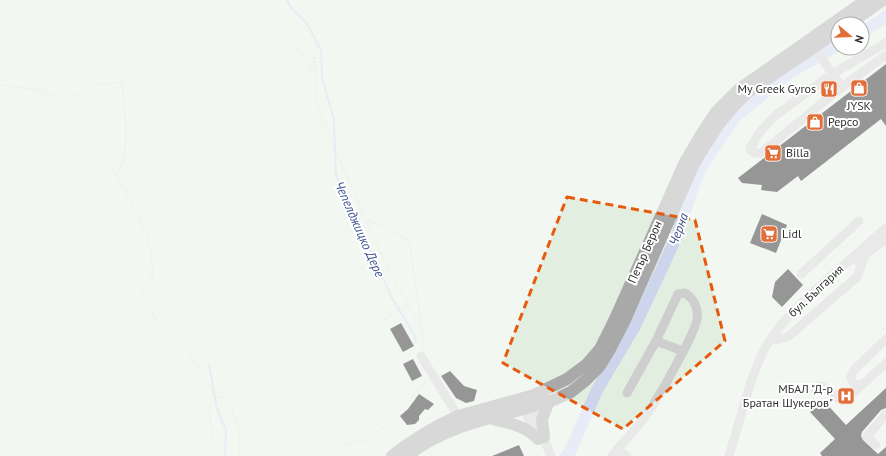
<svg xmlns="http://www.w3.org/2000/svg" width="886" height="456" viewBox="0 0 886 456" font-family="'PT Sans',sans-serif">
  <rect width="100%" height="100%" fill="#fff"/>
  <path fill="#e2eee0" fill-rule="evenodd" d="M0 0H886V456H0ZM838 24H862V48H838Z"/>
  <g fill="none" stroke-linecap="round" stroke-linejoin="round">
    <g stroke="#cdd5ec" stroke-width="2">
      <path d="M287 0 291 8 306 22 321 50 322 78 334 120 336 175 392 298 414 334 416 343"/>
      <path d="M209 365 217 409 226 430 225 454"/>
    </g>
    <g stroke="#cdd5ec" stroke-width="12">
      <path d="M862 32 880 21 886 16"/>
      <path d="M566 456 569 454 597 390 635 326 677 236 694 183 704 162 735 117 789 73 838 45"/>
    </g>
  </g>
  <g fill="#181818">
    <path d="M886 64V126L881 119 801 181 798 176 777 192 761 190 762 185 742 183 738 178Z"/>
    <path d="M762 214 787 225 776 253 750 243Z"/>
    <path d="M788 269 803 285 782 307 772 297 775 282Z"/>
    <path d="M401 323 414 346 403 352 390 329Z"/>
    <path d="M413 359 422 376 412 381 403 364Z"/>
    <path d="M450 371 464 386 477 390 474 401 466 403 456 398 441 376Z"/>
    <path d="M886 388V408L881 410 862 432 861 436 863 440 878 454 886 447V456H822L820 453 835 439 810 412 823 400 846 425Z"/>
    <path d="M419 394 434 404 428 410 425 409 419 416V420L415 424 407 425 400 416 408 409Z"/>
    <path d="M519 445 524 456H492Z"/>
  </g>
  <g fill="none" stroke-linecap="round" stroke-linejoin="round">
    <g stroke="#cecece" stroke-width="1" stroke-dasharray="2 2" stroke-linecap="butt">
      <path d="M258 7 301 53 310 71 315 58 316 99 335 150 388 269 419 323 424 339 422 348"/>
      <path d="M0 85 31 89 54 96H76L96 85 122 82C124 105 132 156 116 175 128 197 145 223 150 248 152 260 152 273 154 285"/>
      <path d="M107 165 116 175"/>
      <path d="M367 219 409 240 423 334"/>
      <path d="M825 265 868 225"/>
      <path d="M152 274 141 294 158 322 166 328 184 346 215 396"/>
      <path d="M854 299 884 330"/>
      <path d="M384 320 408 304"/>
      <path d="M212 436 209 406 215 396 224 398 232 408 239 431V456"/>
      <path d="M333 456 344 444 365 440 391 422 422 385 427 383"/>
    </g>
    <g stroke="#cecece" stroke-width="9">
      <path d="M812 43 832 74 842 87 886 55"/>
      <path d="M842 87 761 153C756 154 753 153 750 149L759 133 776 115 832 74 886 43"/>
      <path d="M857 261 886 239"/>
      <path d="M801 274 859 221"/>
      <path d="M886 339 854 370C848 378 852 387 863 384L886 363"/>
      <path d="M777 340 789 336 857 277 864 257"/>
      <path d="M656 341 683 351"/>
      <path d="M421 356 458 416"/>
      <path d="M815 390 820 386 826 388 838 399 841 400 847 399 863 384"/>
      <path d="M528 402 551 456"/>
      <path d="M521 404 537 437"/>
      <path d="M876 445 867 436 886 414"/>
      <path d="M617 449 627 456"/>
      <path d="M612 456C621 444 632 433 642 421 659 399 671 374 684 350 688 342 696 327 697 319 699 308 693 298 685 293L678 294 656 341 627 393"/>
      <path d="M729 456C740 422 750 373 768 343 788 312 817 288 844 265 858 253 872 240 886 228"/>
    </g>
    <g stroke="#a9a9a9" stroke-width="12">
      <path d="M849 24 883 0"/>
      <path d="M493 419C510 423 525 426 538 439"/>
      <path d="M544 437 542 419 549 401"/>
      <path d="M392 456C412 440 434 427 458 416L534 395 567 379 587 364 600 349 614 321 685 162 702 133 716 112 738 90 866 0"/>
      <path d="M407 456C451 421 505 417 556 399L571 392 586 380 599 367 609 351 624 322 693 166 704 147 719 124 734 106 748 92 838 31"/>
    </g>
    <path stroke="#cecece" stroke-width="1" stroke-dasharray="2 2" stroke-linecap="butt" d="M825 265 854 299"/>
  </g>
  <path d="M0 0H886V456H0ZM567 197 695 220 725 341 623 429 503 363Z" fill="#fff" fill-opacity=".55" fill-rule="evenodd"/>
  <path fill="none" stroke="#e8590c" stroke-width="3" stroke-dasharray="8 5" stroke-linejoin="round" d="M567 197 695 220 725 341 623 429 503 363Z"/>
  <defs>
    <symbol id="shop-square" viewBox="-11 -11 22 22"><rect x="-9" y="-9" width="18" height="18" rx="4" fill="#e26e3a" stroke="#fff"/><path d="M-5-2.5h2.3a2.7 3.5 0 0 1 5.4 0H5L5.5 6h-11ZM-1.5-2.5h3a1.5 2.3 0 0 0-3 0Z" fill="#fff"/></symbol>
    <symbol id="restaurant-square" viewBox="-11 -11 22 22"><rect x="-9" y="-9" width="18" height="18" rx="4" fill="#e26e3a" stroke="#fff"/><path d="M-5-6h1v4h1v-4h1v4h1v-4h1v5L-1.5 .5V6h-2V.5L-5-1ZM5-6V6H3V1.5H1.5Q1.5-4 5-6Z" fill="#fff"/></symbol>
    <symbol id="supermarket-square" viewBox="-11 -11 22 22"><rect x="-9" y="-9" width="18" height="18" rx="4" fill="#e26e3a" stroke="#fff"/><path d="M-6-5.5h2.5l.6 2H6L4.5 2H-2.5L-4.4-4H-6ZM-1.5 3.2a1.3 1.3 0 1 0 .1 0ZM3 3.2a1.3 1.3 0 1 0 .1 0Z" fill="#fff"/></symbol>
    <symbol id="hospital-square" viewBox="-11 -11 22 22"><rect x="-9" y="-9" width="18" height="18" rx="4" fill="#e26e3a" stroke="#fff"/><path d="M-5-5h3v3.5h4V-5h3V5h-3V1.5h-4V5h-3Z" fill="#fff"/></symbol>
  </defs>
  <g fill-rule="evenodd">
    <use href="#shop-square" x="849" y="78" width="20" height="20"/>
    <use href="#restaurant-square" x="819" y="79" width="20" height="20"/>
    <use href="#shop-square" x="805" y="112" width="20" height="20"/>
    <use href="#supermarket-square" x="763" y="143" width="20" height="20"/>
    <use href="#supermarket-square" x="759" y="224" width="20" height="20"/>
    <use href="#hospital-square" x="836" y="386" width="20" height="20"/>
  </g>
  <g text-anchor="middle" stroke-width="4" stroke-linejoin="round" paint-order="stroke">
    <g font-size="12" fill="#313131" stroke="#fff" text-anchor="start">
      <text x="816" y="93" text-anchor="end">My Greek Gyros</text>
      <text x="859" y="110" text-anchor="middle">JYSK</text>
      <text x="828" y="126">Pepco</text>
      <text x="786" y="157">Billa</text>
      <text x="782" y="238">Lidl</text>
      <text x="833" y="393" text-anchor="end">МБАЛ "Д-р<tspan x="833" dy="14">Братан Шукеров"</tspan></text>
    </g>
    <g font-size="12" fill="#313131" stroke="#fff">
      <text transform="translate(645 252) rotate(-66)" y="4">Петър Берон</text>
      <text transform="translate(816 291) rotate(-43)" y="4">бул. България</text>
    </g>
    <g font-size="13" font-style="italic" fill="#405393" stroke="#fff">
      <text transform="translate(360 229) rotate(66)" y="5">Чепелджицко Дере</text>
      <text transform="translate(678 229) rotate(-70)" y="5">Черна</text>
    </g>
  </g>
  <g transform="translate(850 36) rotate(109)"><circle r="19" fill="#ffffff" stroke="#adadad"/>
  <path d="M0-3L7 15L0 10L-7 15Z" fill="#e26e3a"/>
  <text y="-6" font-size="11" font-weight="bold" text-anchor="middle" fill="#313131">N</text>
  </g>
</svg>
